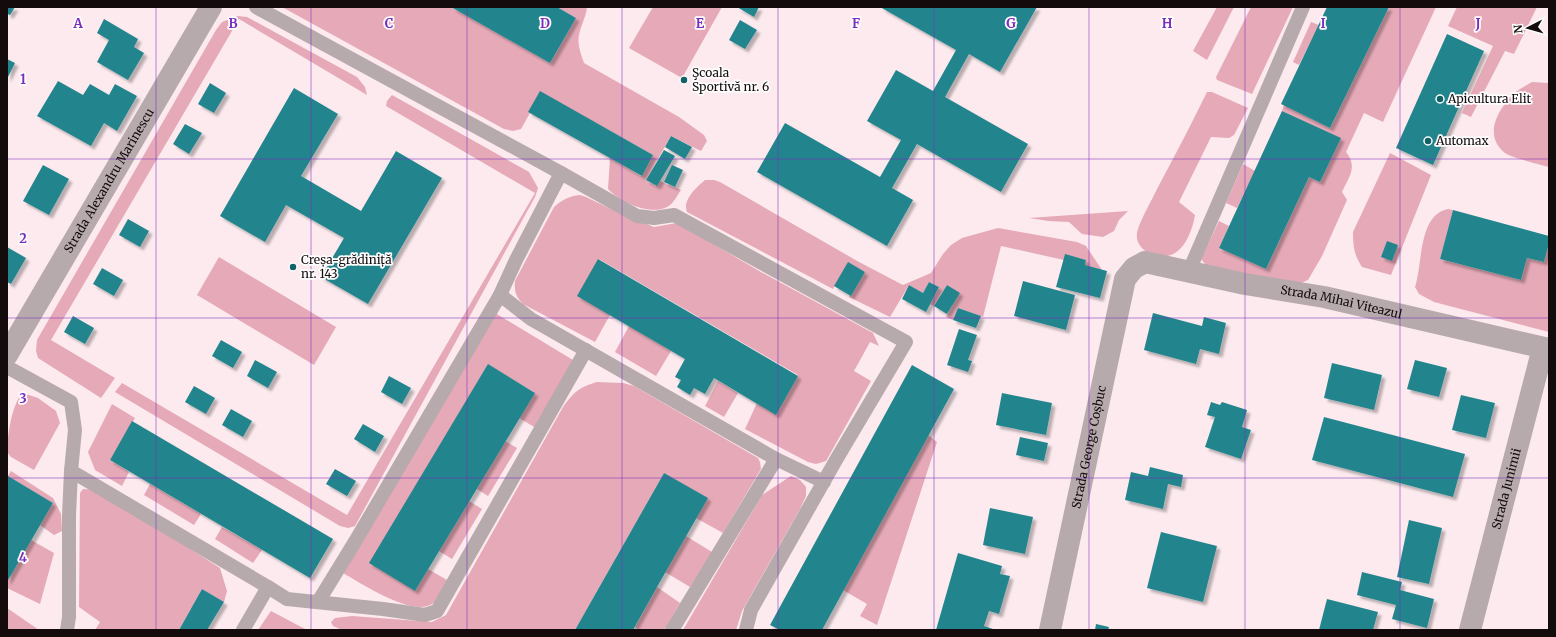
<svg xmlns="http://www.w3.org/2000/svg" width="1556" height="637" viewBox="0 0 1556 637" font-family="Merriweather,serif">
  <defs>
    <filter id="shadow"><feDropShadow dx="3.5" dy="3.5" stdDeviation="1" flood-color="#0004"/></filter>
  </defs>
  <rect width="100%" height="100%" fill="#fceaee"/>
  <g fill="#e6a9b7">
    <path d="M282 7H451L550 63 576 18 557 7H587C586 17 581 25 579 35 577 44 581 54 584 63L679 117 704 135 707 141 701 151 671 136 646 180 656 186 660 181 681 190C677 196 673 204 667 207 650 216 620 202 608 189L610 158 641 176 653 155 594 122 528 112 530 113 521 129 513 131 504 129Z"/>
    <path d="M653 7H722L682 78 629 48Z"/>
    <path d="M1217 7H1234L1207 60 1193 51Z"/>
    <path d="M1251 7H1293L1252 94 1217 80 1216 77Z"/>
    <path d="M1389 7H1436L1383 122 1364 113 1346 152C1358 167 1349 177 1342 192L1347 200 1322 256 1308 280 1296 285 1209 269 1201 259 1219 221 1229 226 1219 248 1266 269 1309 177 1320 182 1340 138 1282 111 1284 105 1330 128Z"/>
    <path d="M1457 7H1537L1514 54 1505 51 1471 117 1462 113 1493 46 1448 26Z"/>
    <path d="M238 16 247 17 357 77 365 87 367 95 239 19 51 340 115 378 101 398 38 358 36 351 37 340 216 30 222 22Z"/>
    <path d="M1311 22 1319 25 1299 65 1293 62Z"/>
    <path d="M1532 82 1549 83V167C1538 164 1513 158 1505 153 1482 135 1499 107 1516 92 1521 88 1527 85 1532 82Z"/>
    <path d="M1207 92H1212L1248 108 1234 135 1229 138 1211 137 1179 202 1195 215C1192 233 1182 259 1160 256 1154 256 1147 253 1143 249 1139 245 1136 240 1137 233 1139 222 1152 200 1157 189 1174 157 1191 125 1207 92Z"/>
    <path d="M392 95 529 172 538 188 535 197 355 526 348 528 340 526 115 392 122 383 347 515 535 193 386 106 387 101Z"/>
    <path d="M1390 153 1431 175 1391 275 1362 267C1354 255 1353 246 1353 232Z"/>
    <path d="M1243 164 1255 171 1237 208 1226 203Z"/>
    <path d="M705 180H714L720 182 859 262 903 285 931 273 943 254 951 245 962 238 998 228 1077 242 1086 246 1102 270 1085 265 1086 260 1065 255 1064 260 1001 246 983 317 958 308 953 320 946 317 959 293 947 285 934 306 930 304 939 287 929 282 923 293 909 285 890 317 849 297 865 272 848 263 833 289 687 212C682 200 697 187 705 180Z"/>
    <path d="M580 195 586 197 621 214 654 227 677 223 761 272 873 333 879 346 870 342 854 371 871 381 826 461 816 464 808 462 745 429 757 403 776 414 798 375 599 259 610 315 595 342 523 304C516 297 514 291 515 281L554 207C562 200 569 196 580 195Z"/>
    <path d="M1448 209 1453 210 1440 259 1521 280 1527 258 1544 262 1549 243V332L1434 302 1419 294 1415 287C1423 263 1418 215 1448 209Z"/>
    <path d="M1128 211 1119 220 1114 231 1103 237 1082 234 1069 222 1048 221 1029 218Z"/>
    <path d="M219 257 336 327 314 365 197 295Z"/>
    <path d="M495 313 573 360 536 428 519 418 534 392 488 365 415 591 428 569 447 580C443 587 439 600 432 604 413 617 362 584 343 573Z"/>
    <path d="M629 326 671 351 656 376 615 352Z"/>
    <path d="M718 381 738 393 724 417 705 406Z"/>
    <path d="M597 382 623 383 634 386 758 458 760 462 761 469 723 533 696 518 664 473 575 630H342L333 626 331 622 335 618 352 616 432 622 446 615 563 407C574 392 579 387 597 382Z"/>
    <path d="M23 393 38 398 56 411 60 423 34 470 11 457 7 452C7 437 12 402 23 393Z"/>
    <path d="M112 404 135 418 110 460 129 472 122 486 95 470 88 452Z"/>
    <path d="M928 435 937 442 877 625 860 616 867 604 843 590Z"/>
    <path d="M505 441 517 448 488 496 477 489Z"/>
    <path d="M11 471 53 498 61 514 62 531 54 535 40 525 53 503 8 476Z"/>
    <path d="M791 476 800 480 806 487V496L800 509 742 611 736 630H683L762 495Z"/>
    <path d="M150 484 201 514 194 525 144 495Z"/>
    <path d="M83 489 98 490 220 568 227 591 224 602 202 589 179 630H95L100 622 79 607 80 493Z"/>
    <path d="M469 501 482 509 452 559 439 551Z"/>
    <path d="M222 527 262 550 253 563 215 539Z"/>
    <path d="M686 536 712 552 690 587 665 572Z"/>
    <path d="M31 540 54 553 40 604 7 588V582Z"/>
    <path d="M657 587 680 603 664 630H640L635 627Z"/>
    <path d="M7 608 39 630H7Z"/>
    <path d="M271 611 307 630H258Z"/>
  </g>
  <g fill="#24858d" filter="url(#shadow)">
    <path d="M7 7H15L10 15 7 14Z"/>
    <path d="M451 7H557L576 18 550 63Z"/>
    <path d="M737 7H759L754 17Z"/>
    <path d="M880 7H1037L1000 72 969 54 945 97 1028 144 1001 192 917 144 892 188 913 200 887 246 757 172 785 123 880 177 901 140 867 121 896 70 933 91 956 50Z"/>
    <path d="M1327 7H1389L1330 128 1281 104Z"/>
    <path d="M104 19 138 39 134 47 144 53 128 80 97 62 109 40 97 33Z"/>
    <path d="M740 20 757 30 745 49 729 40Z"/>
    <path d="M1447 34 1484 51 1433 165 1396 148Z"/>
    <path d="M7 59 15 63 7 79Z"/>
    <path d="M58 81 83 95 90 84 109 95 115 84 137 96 117 131 104 123 91 146 37 116Z"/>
    <path d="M210 83 226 93 214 113 198 104Z"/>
    <path d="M294 88 338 114 301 176 361 211 396 151 442 178 368 304 321 277 344 238 286 205 265 242 220 216Z"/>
    <path d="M540 91 653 155 642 176 528 112Z"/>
    <path d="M1282 111 1341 138 1320 182 1309 177 1266 269 1219 248Z"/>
    <path d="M185 124 202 133 189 154 173 144Z"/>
    <path d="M671 136 692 147 685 159 665 147Z"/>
    <path d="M664 150 675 156 657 186 646 180Z"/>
    <path d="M43 165 69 179 49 215 23 201Z"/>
    <path d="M672 165 683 170 675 187 664 182Z"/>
    <path d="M1453 210 1549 236V243L1544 262 1527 258 1521 280 1440 259Z"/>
    <path d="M128 219 149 231 140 247 119 235Z"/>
    <path d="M1387 241 1398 245 1392 261 1381 257Z"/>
    <path d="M7 247 26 258 11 284 7 282Z"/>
    <path d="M1065 254 1086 260 1085 265 1107 271 1100 298 1056 287Z"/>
    <path d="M598 259 798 376 776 415 714 378 705 394 694 388 690 395 677 387 681 380 675 377 685 359 577 296Z"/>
    <path d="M848 262 865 272 851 296 834 286Z"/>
    <path d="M102 268 123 280 114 296 93 284Z"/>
    <path d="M1023 281 1075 295 1066 330 1014 316Z"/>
    <path d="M929 282 939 287 926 312 902 299 909 285 923 293Z"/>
    <path d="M947 285 960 293 947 314 934 306Z"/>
    <path d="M958 308 981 316 976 328 953 320Z"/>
    <path d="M1153 313 1202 326 1204 317 1226 323 1219 354 1200 349 1196 364 1144 350Z"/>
    <path d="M73 316 94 328 85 344 64 332Z"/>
    <path d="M959 329 977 335 968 360 972 361 968 372 947 365Z"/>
    <path d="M221 340 242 352 233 368 212 356Z"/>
    <path d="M255 360 277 372 268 388 247 376Z"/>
    <path d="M1415 360 1447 368 1439 397 1407 389Z"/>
    <path d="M1332 363 1382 375 1374 410 1324 398Z"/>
    <path d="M488 364 535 393 415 591 369 563Z"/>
    <path d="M912 365 954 389 822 630H780L770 625Z"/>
    <path d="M389 376 411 388 402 404 381 392Z"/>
    <path d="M194 386 215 398 206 414 185 402Z"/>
    <path d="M1002 393 1052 403 1046 435 996 425Z"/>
    <path d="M1461 395 1495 403 1486 438 1452 430Z"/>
    <path d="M1211 402 1220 405 1222 402 1247 410 1242 427 1251 430 1241 459 1205 447 1215 417 1207 415Z"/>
    <path d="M231 409 252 421 243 437 222 425Z"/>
    <path d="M1324 417 1465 454 1453 497 1312 460Z"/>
    <path d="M132 421 333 539 310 578 110 460Z"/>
    <path d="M363 424 384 436 375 452 354 439Z"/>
    <path d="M1020 437 1048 443 1044 461 1016 455Z"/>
    <path d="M1150 467 1183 475 1181 487 1168 484 1163 509 1125 500 1131 472 1148 476Z"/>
    <path d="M335 469 356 481 347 496 326 484Z"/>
    <path d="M664 473 708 498 661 580 633 630H575Z"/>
    <path d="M8 476 53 503 7 582V477Z"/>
    <path d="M990 508 1033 517 1025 554 983 545Z"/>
    <path d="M1409 520 1442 528 1429 584 1397 577Z"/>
    <path d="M1161 532 1217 546 1203 602 1147 588Z"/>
    <path d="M958 553 1002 566 1000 574 1010 576 999 614 989 611 984 626 996 630H936Z"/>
    <path d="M1362 572 1402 582 1400 590 1434 599 1427 628 1392 619 1396 605 1357 595Z"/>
    <path d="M202 589 224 602 207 630H179Z"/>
    <path d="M1327 599 1378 612 1373 630H1319Z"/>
    <path d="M1096 624 1109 627 1108 630H1095Z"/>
  </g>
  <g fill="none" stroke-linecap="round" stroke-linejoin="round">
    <g stroke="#b7aaad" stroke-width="14">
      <path d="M256 7 561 173 637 216 654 218 674 215 906 342 836 460 751 610 746 630"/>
      <path d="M561 173 516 260 500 295 531 319 776 459 672 630"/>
      <path d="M1189 271 1303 7"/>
      <path d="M7 367 71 402 75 430 71 471 268 587 243 630"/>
      <path d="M776 459 824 482"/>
      <path d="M268 587 287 599 383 609 425 615 437 611 586 350"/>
      <path d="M318 602 356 540 500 295"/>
      <path d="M67 630 69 617V516L71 471"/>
    </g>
    <g stroke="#b7aaad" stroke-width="22">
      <path id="s1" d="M7 355 211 7"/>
      <path id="s2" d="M1050 630 1125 279 1134 268 1145 262 1245 284 1324 297 1549 349"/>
      <path id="s3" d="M1470 630 1543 348"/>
    </g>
  </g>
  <path fill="none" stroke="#7b2cbf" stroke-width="1" stroke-opacity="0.55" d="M156 7V630M311 7V630M467 7V630M622 7V630M778 7V630M934 7V630M1089 7V630M1245 7V630M1400 7V630M7 159H1549M7 318H1549M7 478H1549"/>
  <g fill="#116168" stroke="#fdfdfd" stroke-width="1.5">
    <circle cx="684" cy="80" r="4"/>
    <circle cx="1440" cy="99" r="4"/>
    <circle cx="1428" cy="141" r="4"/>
    <circle cx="293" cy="267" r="4"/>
  </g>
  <g text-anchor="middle" stroke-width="3.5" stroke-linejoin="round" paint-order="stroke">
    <g font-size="12" fill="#140b0d" stroke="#fdfdfd" text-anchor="start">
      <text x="692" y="77">Şcoala<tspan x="692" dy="14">Sportivă nr. 6</tspan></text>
      <text x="1448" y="103">Apicultura Elit</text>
      <text x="1436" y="145">Automax</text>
      <text x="301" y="264">Creșa-grădiniță<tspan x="301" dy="14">nr. 143</tspan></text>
    </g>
    <g font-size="12" fill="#140b0d" stroke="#fdfdfd">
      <text dy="4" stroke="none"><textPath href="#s1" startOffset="202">Strada Alexandru Marinescu</textPath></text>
      <text dy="4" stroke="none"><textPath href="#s2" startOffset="586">Strada Mihai Viteazul</textPath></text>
      <text dy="4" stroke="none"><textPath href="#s2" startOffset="187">Strada George Coșbuc</textPath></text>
      <text dy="4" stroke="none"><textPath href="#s3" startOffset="146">Strada Junimii</textPath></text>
    </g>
  </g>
  <g font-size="13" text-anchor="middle" font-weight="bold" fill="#7b2cbf" stroke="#fdfdfd" stroke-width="3.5" stroke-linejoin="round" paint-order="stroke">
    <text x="78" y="28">A</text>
    <text x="233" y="28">B</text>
    <text x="389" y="28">C</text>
    <text x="545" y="28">D</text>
    <text x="700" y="28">E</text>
    <text x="856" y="28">F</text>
    <text x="1011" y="28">G</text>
    <text x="1167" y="28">H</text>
    <text x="1323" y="28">I</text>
    <text x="1478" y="28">J</text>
    <text x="23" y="84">1</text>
    <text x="23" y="243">2</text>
    <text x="23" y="403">3</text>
    <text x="23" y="562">4</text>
  </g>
  <rect width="1556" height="637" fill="none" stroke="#140b0d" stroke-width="16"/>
  <g transform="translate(1528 28) rotate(264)" stroke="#fdfdfd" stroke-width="3" paint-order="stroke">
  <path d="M0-3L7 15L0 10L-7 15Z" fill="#140b0d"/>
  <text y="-6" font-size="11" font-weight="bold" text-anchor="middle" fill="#140b0d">N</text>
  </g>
</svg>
